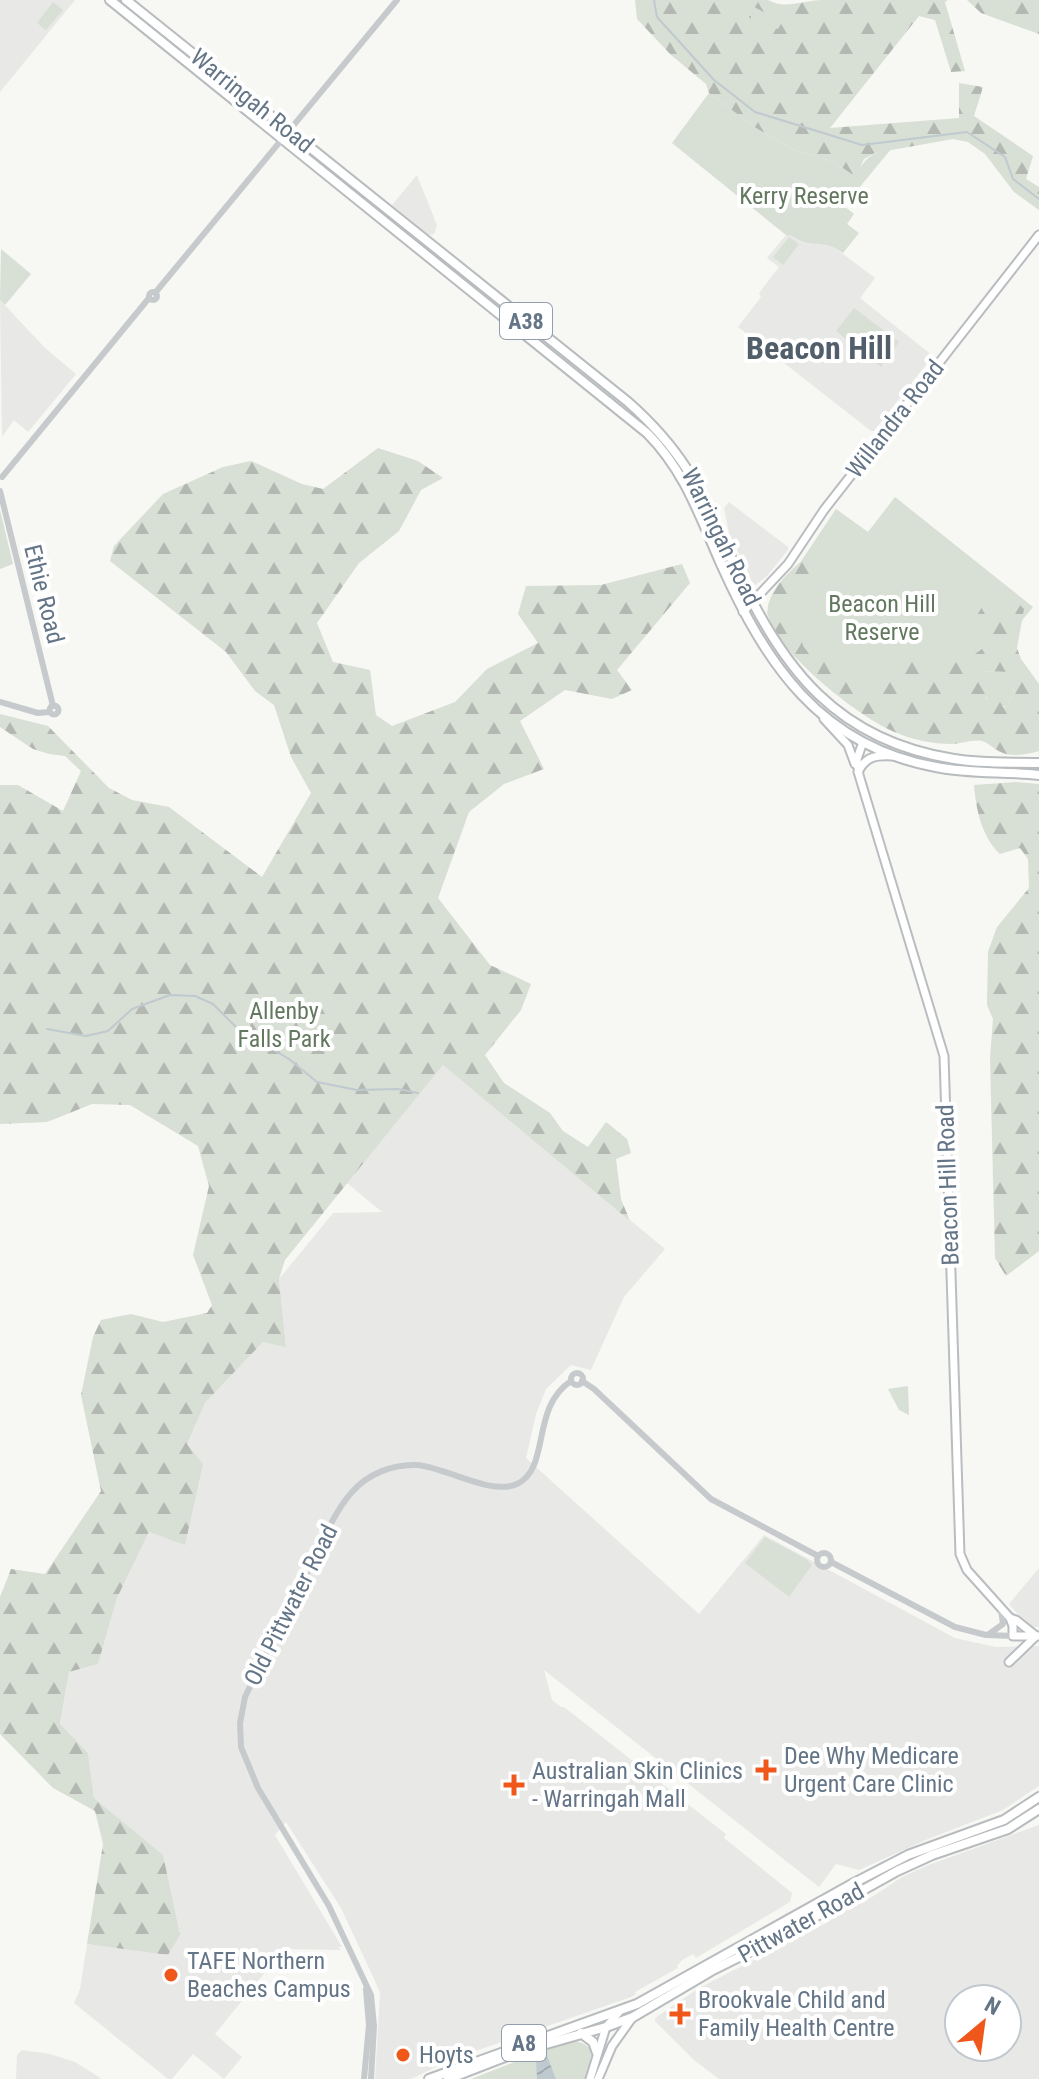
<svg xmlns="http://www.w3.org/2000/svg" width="1039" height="2079" viewBox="0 0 1039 2079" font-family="'Roboto Condensed',sans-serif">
  <defs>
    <pattern id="forest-firs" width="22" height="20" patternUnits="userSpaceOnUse" patternTransform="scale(2)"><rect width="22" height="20" fill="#d8dfd4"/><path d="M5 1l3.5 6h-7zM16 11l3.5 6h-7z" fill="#b3b9b2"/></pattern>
    <pattern id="wetland-marsh" width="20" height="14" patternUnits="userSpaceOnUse" patternTransform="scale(2)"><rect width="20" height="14" fill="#d8dfd4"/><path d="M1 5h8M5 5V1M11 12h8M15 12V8" fill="none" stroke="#b3b9b2"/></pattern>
    <pattern id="water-waves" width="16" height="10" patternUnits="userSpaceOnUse" patternTransform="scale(2)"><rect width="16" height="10" fill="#bfcad0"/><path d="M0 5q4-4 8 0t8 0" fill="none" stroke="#9fa9ae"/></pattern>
  </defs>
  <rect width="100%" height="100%" fill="#f7f7f3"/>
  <g fill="#e8e9e7" fill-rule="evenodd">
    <path d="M0 0H75L0 92Z"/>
    <path d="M417 175 437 225 434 234 429 235 392 205Z"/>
    <path d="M792 234 802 242 830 244 875 278 860 298 933 356 874 431H871L738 327 761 297 759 293 779 267 767 258 786 235Z"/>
    <path d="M0 300 45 348 76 374 28 432 14 420 2 437Z"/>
    <path d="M729 502 788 547V550L767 576 754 586 729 533 724 508Z"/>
    <path d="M443 1065 665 1249 624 1297 591 1370 571 1365 546 1389 536 1414 526 1458 699 1614 764 1535 955 1638 996 1647 1039 1646V1786L1003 1810 928 1839 859 1870 836 1864 819 1887 544 1670 552 1700 561 1707H564L726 1834 724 1838 792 1893 790 1902 696 1958 693 1954 682 1960 677 1966 678 1968 635 1992 636 1994 631 1997 450 2060 411 2079H375L380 1992 341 1908 286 1822 275 1835 342 1947H339L340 1950 284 1949 215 2034 242 2057 224 2079 193 2054 172 2079H168L74 2003 80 1989 87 1944 91 1945 162 1855 94 1798 88 1753 60 1725 69 1672 98 1664 117 1598 149 1532 185 1544 186 1445 205 1403 263 1342 286 1346 279 1279 333 1213 382 1212 347 1183Z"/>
    <path d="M1039 1568V1627H1029L1009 1604Z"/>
    <path d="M1039 1825V2079H719L694 2060 655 2021V2018L699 1988 826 1923 851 1904 872 1897 902 1877 926 1866ZM959 1999H1007V2047H959Z"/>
    <path d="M22 2050 50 2054 75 2062 102 2079H16L17 2055Z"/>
  </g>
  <g fill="#d8dfd4">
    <path d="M53 2 63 10 46 30 37 23Z"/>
    <path d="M709 93 756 128 792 149 834 162 855 176C867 157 869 154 892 148L844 206 854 214 847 224 859 233 843 253C826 241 822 246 804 242 797 240 794 235 786 235L672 143Z"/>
    <path d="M789 237 799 244 783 265 773 257Z"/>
    <path d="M1 249 31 274 5 305 0 300Z"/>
    <path d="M854 308 899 342 881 367 836 331Z"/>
    <path d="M895 497 1033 607 996 652 867 713 768 616 767 612 836 509 868 532Z"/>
    <path d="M0 510 13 564 0 569Z"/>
    <path d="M980 671 1010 672 1009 683 1015 692 1007 707 989 703 978 677Z"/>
    <path d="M908 1386 909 1415 899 1410 888 1389Z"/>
    <path d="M765 1537 806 1559 812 1565 789 1597 745 1563Z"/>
    <path d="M571 2040C599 2045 591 2057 585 2079H471Z"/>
  </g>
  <g fill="url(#forest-firs)" fill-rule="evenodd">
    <path d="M635 0H768C785 10 804 0 822 0 864 0 906 0 948 0L945 2 965 71 951 72 935 20 919 16 830 128 959 118V83L983 87 974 116 1033 156 1026 179 1039 187V210L1014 192 985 154 968 142 953 139 875 153 864 159 856 177 834 162 792 149 756 128 709 93 706 84 671 55 637 19Z"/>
    <path d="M967 0H1039V34L981 13Z"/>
    <path d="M378 448 418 461 443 478 421 490 399 531 359 563 317 623 333 662 370 670 376 715 392 726 455 702 487 669 538 643 518 614 526 586 601 585 682 564 690 583 617 670 632 690 612 699 565 690 520 721 544 769 504 784 469 812 438 898 490 965 531 984 521 1010 485 1055 504 1083 550 1113 563 1131 588 1147 606 1122 627 1139 631 1153 616 1159 621 1199 630 1221 443 1065 285 1260 279 1279 286 1347 263 1342 205 1403 187 1444 203 1464 185 1545 149 1532 117 1598 98 1664 69 1672 60 1724 88 1753 94 1798 163 1855 180 1935 168 1955 87 1944 103 1844 95 1811 53 1788 0 1734V1597L11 1569 45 1574 101 1491 81 1395 93 1337 101 1320 131 1314 163 1322 207 1313 212 1305 193 1255 209 1186 198 1146 130 1105 92 1104 47 1122 0 1124V785H18L63 811 81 771 65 756 49 754 33 749 0 727V714L48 726 109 788 132 800 169 807 262 877 311 793 291 757 274 705 255 691 226 652 110 561 114 546 163 494 223 467 251 461 302 484 323 489Z"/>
    <path d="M808 557 819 560C813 583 793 597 785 618L801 634 803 646 812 657H819L869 683 879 682 907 652 925 653 943 661 975 654 986 646 984 629 974 620 989 596 1009 594 1024 609 1017 648 1021 659 1039 684V751C1028 754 1014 757 1003 753 995 750 989 743 982 741 973 739 961 744 951 744 934 744 913 740 897 733 861 719 777 653 768 615 764 594 793 566 808 557ZM980 671 1009 672V683L1015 692 1007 707H1003L1002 701 989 702 986 698 988 684 979 677Z"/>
    <path d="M1016 782 1039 784V1251L1006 1276 995 1258 990 1058 993 1019 987 1005 988 952 997 927 1029 888 1028 859 1020 848 1000 854C982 837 976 810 974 785Z"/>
  </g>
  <path fill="url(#wetland-marsh)" d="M745 2 782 22 778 29 752 20 742 9Z"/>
  <path fill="url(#water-waves)" d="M547 2056 556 2079H537L536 2059Z"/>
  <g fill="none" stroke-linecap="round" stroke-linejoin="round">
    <g stroke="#bfcad0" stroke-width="2">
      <path d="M654 0 657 17 714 80 755 112 862 145 967 132 1005 157 1013 179 1039 199"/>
      <path d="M47 1029 86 1036 108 1031 132 1009 170 995 195 996 213 1004 238 1029 289 1059 317 1082 357 1090 398 1089 418 1093"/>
    </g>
    <defs>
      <g id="major">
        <path d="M743 612 788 564 824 510 1039 235"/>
        <path d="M824 719 848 745 855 764"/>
        <path d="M863 742 857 759 859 775 944 1056 960 1554 967 1570 1010 1618 1013 1626V1636H1039"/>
        <path d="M858 772C866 756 876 755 893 756"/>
        <path d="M1010 1618 1016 1620 1036 1636"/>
        <path d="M1009 1662 1034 1638"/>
        <path d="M590 2079 606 2027 619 2012"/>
        <path d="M598 2079 612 2046 632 2018"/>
      </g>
      <g id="highway">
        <path d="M110 0 647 433C685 471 700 517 721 564 766 664 820 746 936 767 970 774 1005 771 1039 775"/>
        <path d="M126 0 628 402C689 456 703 496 736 568 782 669 838 741 954 759 982 764 1011 762 1039 763"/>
        <path d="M581 2033 593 2042 597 2053"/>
        <path d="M429 2079 637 2004 852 1884 908 1855 1004 1820 1039 1797"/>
        <path d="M448 2079 518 2052 606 2027 633 2017 711 1971 779 1937 897 1871 932 1855 1008 1829 1039 1809"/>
      </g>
    </defs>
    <use href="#major" stroke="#b9bdc1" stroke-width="11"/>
    <use href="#highway" stroke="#b8bcbf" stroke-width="12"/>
    <g stroke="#c6cacd" stroke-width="6">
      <circle cx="153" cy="296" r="4"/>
      <path d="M155 293 397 0"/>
      <path d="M2 477 149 298"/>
      <path d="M0 491 53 706"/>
      <path d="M0 702 38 713 49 712"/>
      <circle cx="54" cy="710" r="4.5"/>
      <circle cx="577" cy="1379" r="6"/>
      <path d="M582 1381 594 1389 711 1499 818 1556"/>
      <circle cx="824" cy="1560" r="7"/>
      <path d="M831 1562 955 1627 986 1635 1013 1636"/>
      <path d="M989 1634 1003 1624 1001 1609"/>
      <path d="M364 2079 369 2025 366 1989"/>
      <path d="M371 2079 374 2026 371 1995 329 1906 258 1788 241 1747 240 1723 245 1697C267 1651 290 1606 313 1561 324 1538 335 1511 352 1492 368 1474 392 1464 417 1465 445 1467 491 1496 517 1484 551 1468 530 1408 571 1381"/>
    </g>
    <use href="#major" stroke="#fff" stroke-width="7"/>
    <use href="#highway" stroke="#fff" stroke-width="8"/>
  </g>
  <g fill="#f0571a" stroke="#fff" stroke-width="3">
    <path d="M762 1758h8v8h8v8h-8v8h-8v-8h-8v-8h8z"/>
    <path d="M510 1773h8v8h8v8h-8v8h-8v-8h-8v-8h8z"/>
    <circle cx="171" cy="1975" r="8"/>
    <path d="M676 2002h8v8h8v8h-8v8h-8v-8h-8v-8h8z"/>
    <circle cx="403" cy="2055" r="8"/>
  </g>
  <g text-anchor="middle" stroke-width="8" stroke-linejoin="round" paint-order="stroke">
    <g fill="#fff" stroke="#929eab" stroke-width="2">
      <rect x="500" y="303" width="52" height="36" rx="6"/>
      <rect x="502" y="2025" width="44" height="36" rx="6"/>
    </g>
    <g font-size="22" font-weight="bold" fill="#647587">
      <text x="526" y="329">A38</text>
      <text x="524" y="2051">A8</text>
    </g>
    <g font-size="24" fill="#647587" stroke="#fff">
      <text transform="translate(252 101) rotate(39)" y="8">Warringah Road</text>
      <text transform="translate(895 419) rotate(-52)" y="8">Willandra Road</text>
      <text transform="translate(721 537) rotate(64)" y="8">Warringah Road</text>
      <text transform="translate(44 594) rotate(76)" y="8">Ethie Road</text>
      <text transform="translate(948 1185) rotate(-92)" y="8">Beacon Hill Road</text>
      <text transform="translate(291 1605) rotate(-63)" y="8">Old Pittwater Road</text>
      <text transform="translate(801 1923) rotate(-29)" y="8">Pittwater Road</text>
    </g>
    <g font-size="24" fill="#63795f" stroke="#fff">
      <text x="804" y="204">Kerry Reserve</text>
      <text x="882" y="612">Beacon Hill<tspan x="882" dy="28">Reserve</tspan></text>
      <text x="284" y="1019">Allenby<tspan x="284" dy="28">Falls Park</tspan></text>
    </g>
    <g font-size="24" fill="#647587" stroke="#fff" text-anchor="start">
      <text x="784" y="1764">Dee Why Medicare<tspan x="784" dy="28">Urgent Care Clinic</tspan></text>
      <text x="532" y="1779">Australian Skin Clinics<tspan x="532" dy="28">- Warringah Mall</tspan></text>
      <text x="187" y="1969">TAFE Northern<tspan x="187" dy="28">Beaches Campus</tspan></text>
      <text x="698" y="2008">Brookvale Child and<tspan x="698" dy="28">Family Health Centre</tspan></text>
      <text x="419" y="2063">Hoyts</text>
    </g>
    <g font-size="32" font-weight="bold" fill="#525f6b" stroke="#fff">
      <text x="819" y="359">Beacon Hill</text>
    </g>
  </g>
  <g transform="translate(983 2023) rotate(29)"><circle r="38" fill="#ffffff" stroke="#c1c8cf" stroke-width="2"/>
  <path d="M0-6L14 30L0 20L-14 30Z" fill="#f0571a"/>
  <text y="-12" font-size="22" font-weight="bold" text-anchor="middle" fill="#647587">N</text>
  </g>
</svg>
